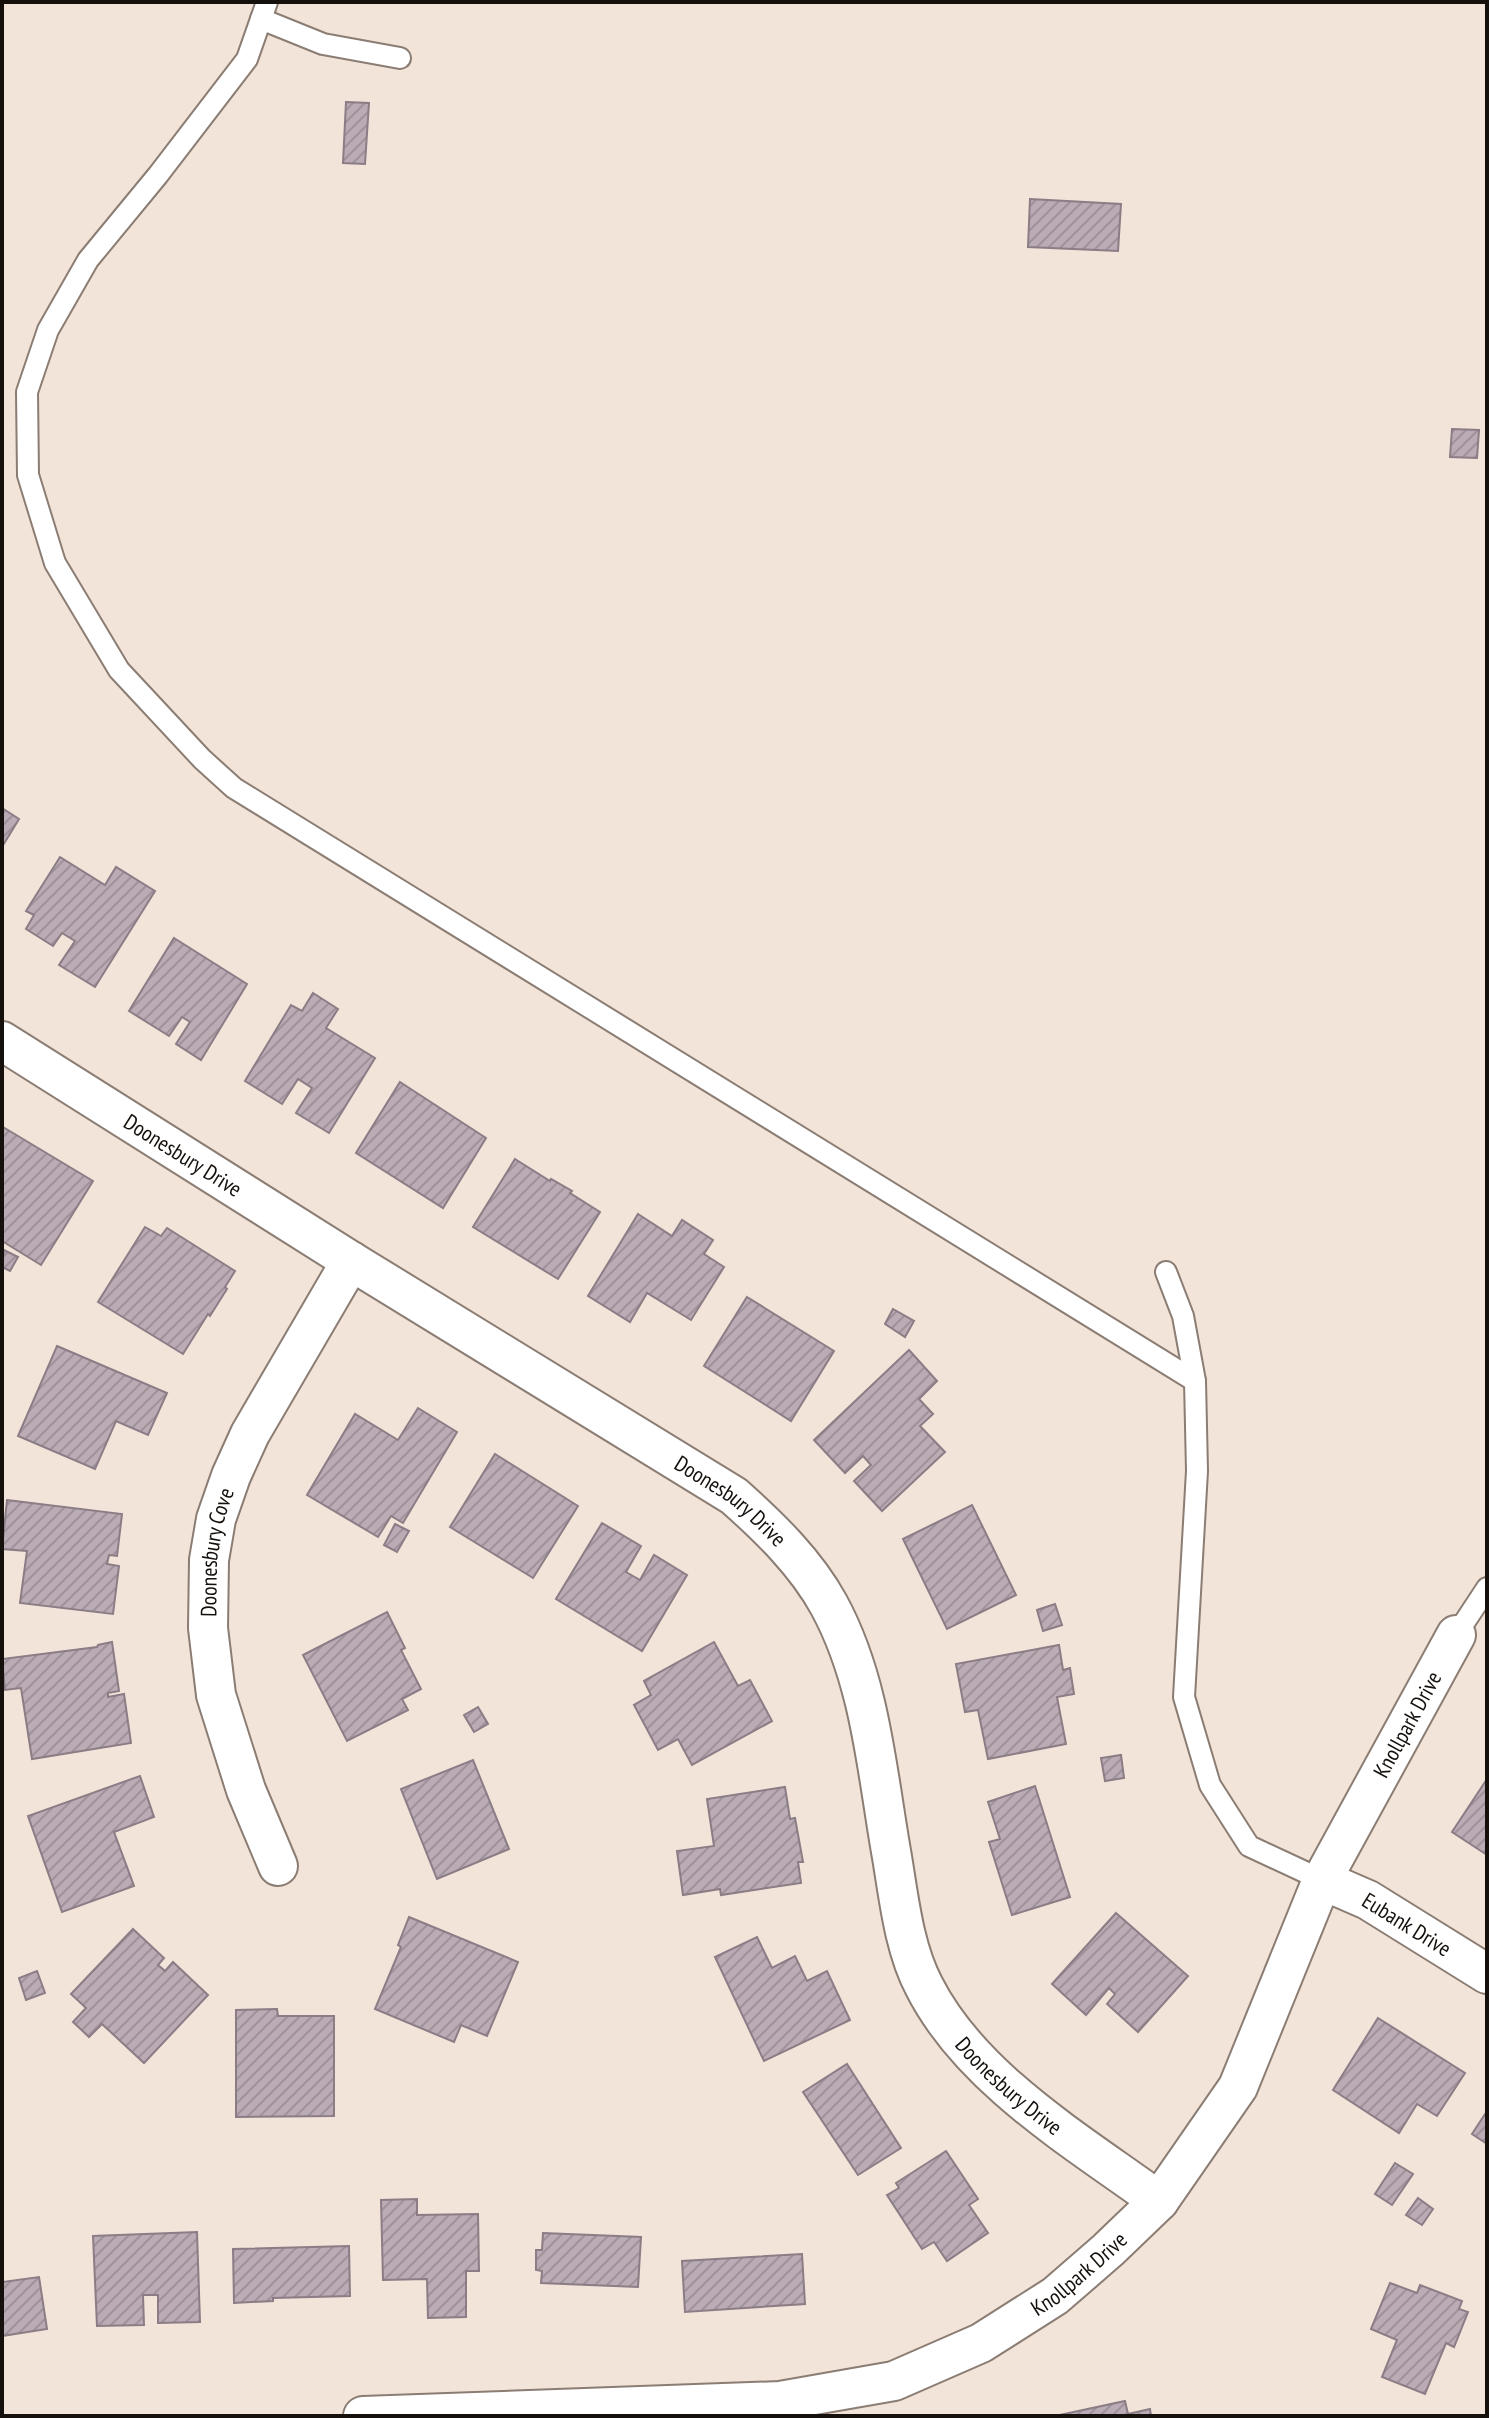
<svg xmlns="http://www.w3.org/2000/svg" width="1489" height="2418" viewBox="0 0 1489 2418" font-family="'PT Sans Narrow',sans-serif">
  <defs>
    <pattern id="building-hatch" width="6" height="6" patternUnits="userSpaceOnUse" patternTransform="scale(2)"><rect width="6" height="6" fill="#baabb5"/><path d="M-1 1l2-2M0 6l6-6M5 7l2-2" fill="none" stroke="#9f929a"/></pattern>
  </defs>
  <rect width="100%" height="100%" fill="#f2e4d8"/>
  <g fill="url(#building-hatch)" stroke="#8b7c86" stroke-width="2">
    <path d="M346 102 369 103 365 164 343 163Z"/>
    <path d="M1030 199 1121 204 1118 251 1028 247Z"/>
    <path d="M1452 429 1479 430 1477 458 1450 457Z"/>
    <path d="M2 808 19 819 2 847Z"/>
    <path d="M60 857 105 885 116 867 155 891 95 987 59 965 75 941 62 933 53 946 26 929 34 915 26 911Z"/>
    <path d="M174 938 247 984 201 1060 176 1044 190 1022 182 1017 169 1036 129 1011Z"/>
    <path d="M313 993 338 1009 326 1028 375 1058 329 1133 296 1113 312 1088 298 1079 282 1104 245 1081 291 1005 302 1011Z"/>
    <path d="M400 1082 486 1138 443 1208 356 1153Z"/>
    <path d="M3 1127 93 1181 41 1265 2 1241Z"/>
    <path d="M515 1159 550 1181 551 1179 572 1191 570 1193 600 1212 558 1279 473 1227Z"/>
    <path d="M638 1214 672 1236 682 1220 713 1240 704 1254 724 1267 691 1320 647 1293 630 1322 588 1296Z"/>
    <path d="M145 1227 161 1236 167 1228 235 1271 225 1287 227 1289 210 1316 208 1314 183 1354 98 1302Z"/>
    <path d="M4 1250 18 1257 10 1271 2 1267Z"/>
    <path d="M747 1297 834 1351 791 1421 704 1366Z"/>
    <path d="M893 1309 914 1321 905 1337 885 1324Z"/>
    <path d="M57 1346 167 1393 148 1435 116 1421 95 1469 18 1436Z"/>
    <path d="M909 1350 937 1381 919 1399 933 1414 920 1426 945 1452 882 1511 854 1481 871 1465 863 1456 845 1473 814 1440Z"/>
    <path d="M418 1408 457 1432 403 1523 391 1516 378 1537 307 1495 355 1414 398 1440Z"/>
    <path d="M495 1454 578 1506 533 1578 450 1527Z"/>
    <path d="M7 1500 122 1514 117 1556 109 1555 107 1564 119 1566 113 1614 20 1603 27 1551 2 1549Z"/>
    <path d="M972 1505 1016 1595 947 1629 903 1539Z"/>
    <path d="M602 1523 641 1546 626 1572 640 1580 654 1555 687 1575 642 1651 556 1599Z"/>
    <path d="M395 1524 409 1531 397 1552 384 1545Z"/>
    <path d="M1055 1604 1062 1625 1043 1631 1037 1610Z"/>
    <path d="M387 1612 405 1648 401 1650 421 1689 402 1699 408 1710 347 1741 303 1655Z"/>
    <path d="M112 1642 119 1691 108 1693V1697L124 1694 131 1743 32 1759 21 1688 5 1690 2 1659 97 1647 98 1645Z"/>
    <path d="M714 1642 738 1686 750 1680 772 1721 692 1765 678 1739 658 1750 634 1705 651 1695 644 1681Z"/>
    <path d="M1059 1645 1063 1670 1070 1668 1074 1694 1057 1697 1066 1744 988 1759 978 1710 965 1712 956 1664Z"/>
    <path d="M478 1707 488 1724 474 1732 464 1715Z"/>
    <path d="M1121 1755 1124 1778 1105 1781 1101 1758Z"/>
    <path d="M473 1760 509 1849 437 1879 401 1789Z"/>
    <path d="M140 1776 154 1817 114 1832 134 1886 62 1912 28 1816Z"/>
    <path d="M1487 1779V1855L1452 1832Z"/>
    <path d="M1035 1786 1070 1897 1012 1915 989 1842 1000 1839 988 1802Z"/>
    <path d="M785 1787 790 1819 795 1818 803 1862H798L801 1883 721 1895 720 1889 683 1895 677 1851 714 1846 707 1799Z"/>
    <path d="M1116 1913 1188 1976 1138 2032 1107 2004 1115 1994 1109 1988 1086 2015 1052 1984Z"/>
    <path d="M409 1917 518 1962 487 2036 461 2025 454 2042 375 2009 401 1947 398 1945Z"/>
    <path d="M133 1929 164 1958 158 1965 165 1971 173 1962 208 1995 144 2063 102 2024 89 2037 73 2022 86 2008 71 1994Z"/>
    <path d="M757 1937 772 1968 795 1956 807 1981 827 1971 850 2020 764 2061 715 1957Z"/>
    <path d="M37 1971 45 1993 26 2000 19 1978Z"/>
    <path d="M277 2009 278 2016H334V2116L236 2117V2010Z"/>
    <path d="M1378 2018 1465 2073 1437 2116 1417 2104 1399 2133 1333 2090Z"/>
    <path d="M847 2064 901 2148 858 2175 803 2092Z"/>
    <path d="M1487 2111V2144L1472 2134Z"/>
    <path d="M946 2151 978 2199 969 2205 988 2233 947 2261 934 2242 922 2249 887 2195 899 2188 896 2183Z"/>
    <path d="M1395 2163 1413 2174 1392 2205 1375 2194Z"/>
    <path d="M1418 2198 1433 2209 1422 2225 1406 2215Z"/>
    <path d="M417 2199V2215L478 2214 479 2271H466V2317L428 2318 427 2279 383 2280 381 2200Z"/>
    <path d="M197 2232 200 2322 158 2323V2295H143L144 2325 97 2326 93 2236Z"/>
    <path d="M543 2233 641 2237 638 2287 541 2283 542 2271 536 2270V2250H542Z"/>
    <path d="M349 2246 350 2296 273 2298V2301L234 2303 233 2249Z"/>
    <path d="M802 2254 805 2304 685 2312 682 2261Z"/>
    <path d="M39 2277 47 2329 2 2336V2282Z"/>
    <path d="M1390 2283 1417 2293 1420 2285 1462 2301 1459 2309 1468 2312 1454 2347 1446 2343 1425 2394 1382 2377 1397 2340 1371 2329Z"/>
    <path d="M1125 2401 1128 2414 1150 2409 1151 2416H1055Z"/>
  </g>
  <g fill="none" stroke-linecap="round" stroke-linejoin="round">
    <defs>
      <g id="lane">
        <path d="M267 2 247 59 158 175 88 260 48 330 27 392 28 475 55 563 119 670 202 759 234 788 1195 1381"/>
        <path d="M261 19 323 44 400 58"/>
        <path d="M1166 1272 1183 1316 1195 1381 1197 1471 1184 1697 1210 1785 1249 1846 1322 1880"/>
        <path d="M1456 1635 1487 1588"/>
      </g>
      <g id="street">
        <path id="s1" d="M2 1041 351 1261 734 1496C770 1528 806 1563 829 1605 871 1682 877 1773 892 1857 899 1899 904 1948 924 1986 971 2079 1077 2141 1159 2201"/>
        <path id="s2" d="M278 1866 246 1790 216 1695 208 1628 209 1560 216 1519 231 1476 250 1434 351 1261"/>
        <path id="s3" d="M1322 1880 1368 1900 1487 1974"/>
        <path id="s4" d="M363 2416 780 2401 894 2381 981 2343 1055 2296 1108 2250 1159 2201 1238 2087 1322 1880 1456 1635"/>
      </g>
    </defs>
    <use href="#lane" stroke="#8b7d73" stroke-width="24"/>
    <use href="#street" stroke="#8b7d73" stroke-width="42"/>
    <use href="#lane" stroke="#fff" stroke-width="20"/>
    <use href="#street" stroke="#fff" stroke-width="38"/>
  </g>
  <g text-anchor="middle" stroke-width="7" stroke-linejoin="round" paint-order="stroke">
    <g font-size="22" fill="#15100c" stroke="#f2e4d8">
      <text dy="8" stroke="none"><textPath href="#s1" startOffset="214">Doonesbury Drive</textPath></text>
      <text dy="8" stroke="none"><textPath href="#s1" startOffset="862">Doonesbury Drive</textPath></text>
      <text dy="8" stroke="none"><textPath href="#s2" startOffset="326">Doonesbury Cove</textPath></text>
      <text dy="8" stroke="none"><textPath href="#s4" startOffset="1396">Knollpark Drive</textPath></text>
      <text dy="8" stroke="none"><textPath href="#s3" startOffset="96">Eubank Drive</textPath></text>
      <text dy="8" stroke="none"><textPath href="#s1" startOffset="1534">Doonesbury Drive</textPath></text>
      <text dy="8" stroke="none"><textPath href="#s4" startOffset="748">Knollpark Drive</textPath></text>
    </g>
  </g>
  <rect width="1489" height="2418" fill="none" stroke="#15100c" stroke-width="8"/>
</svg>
